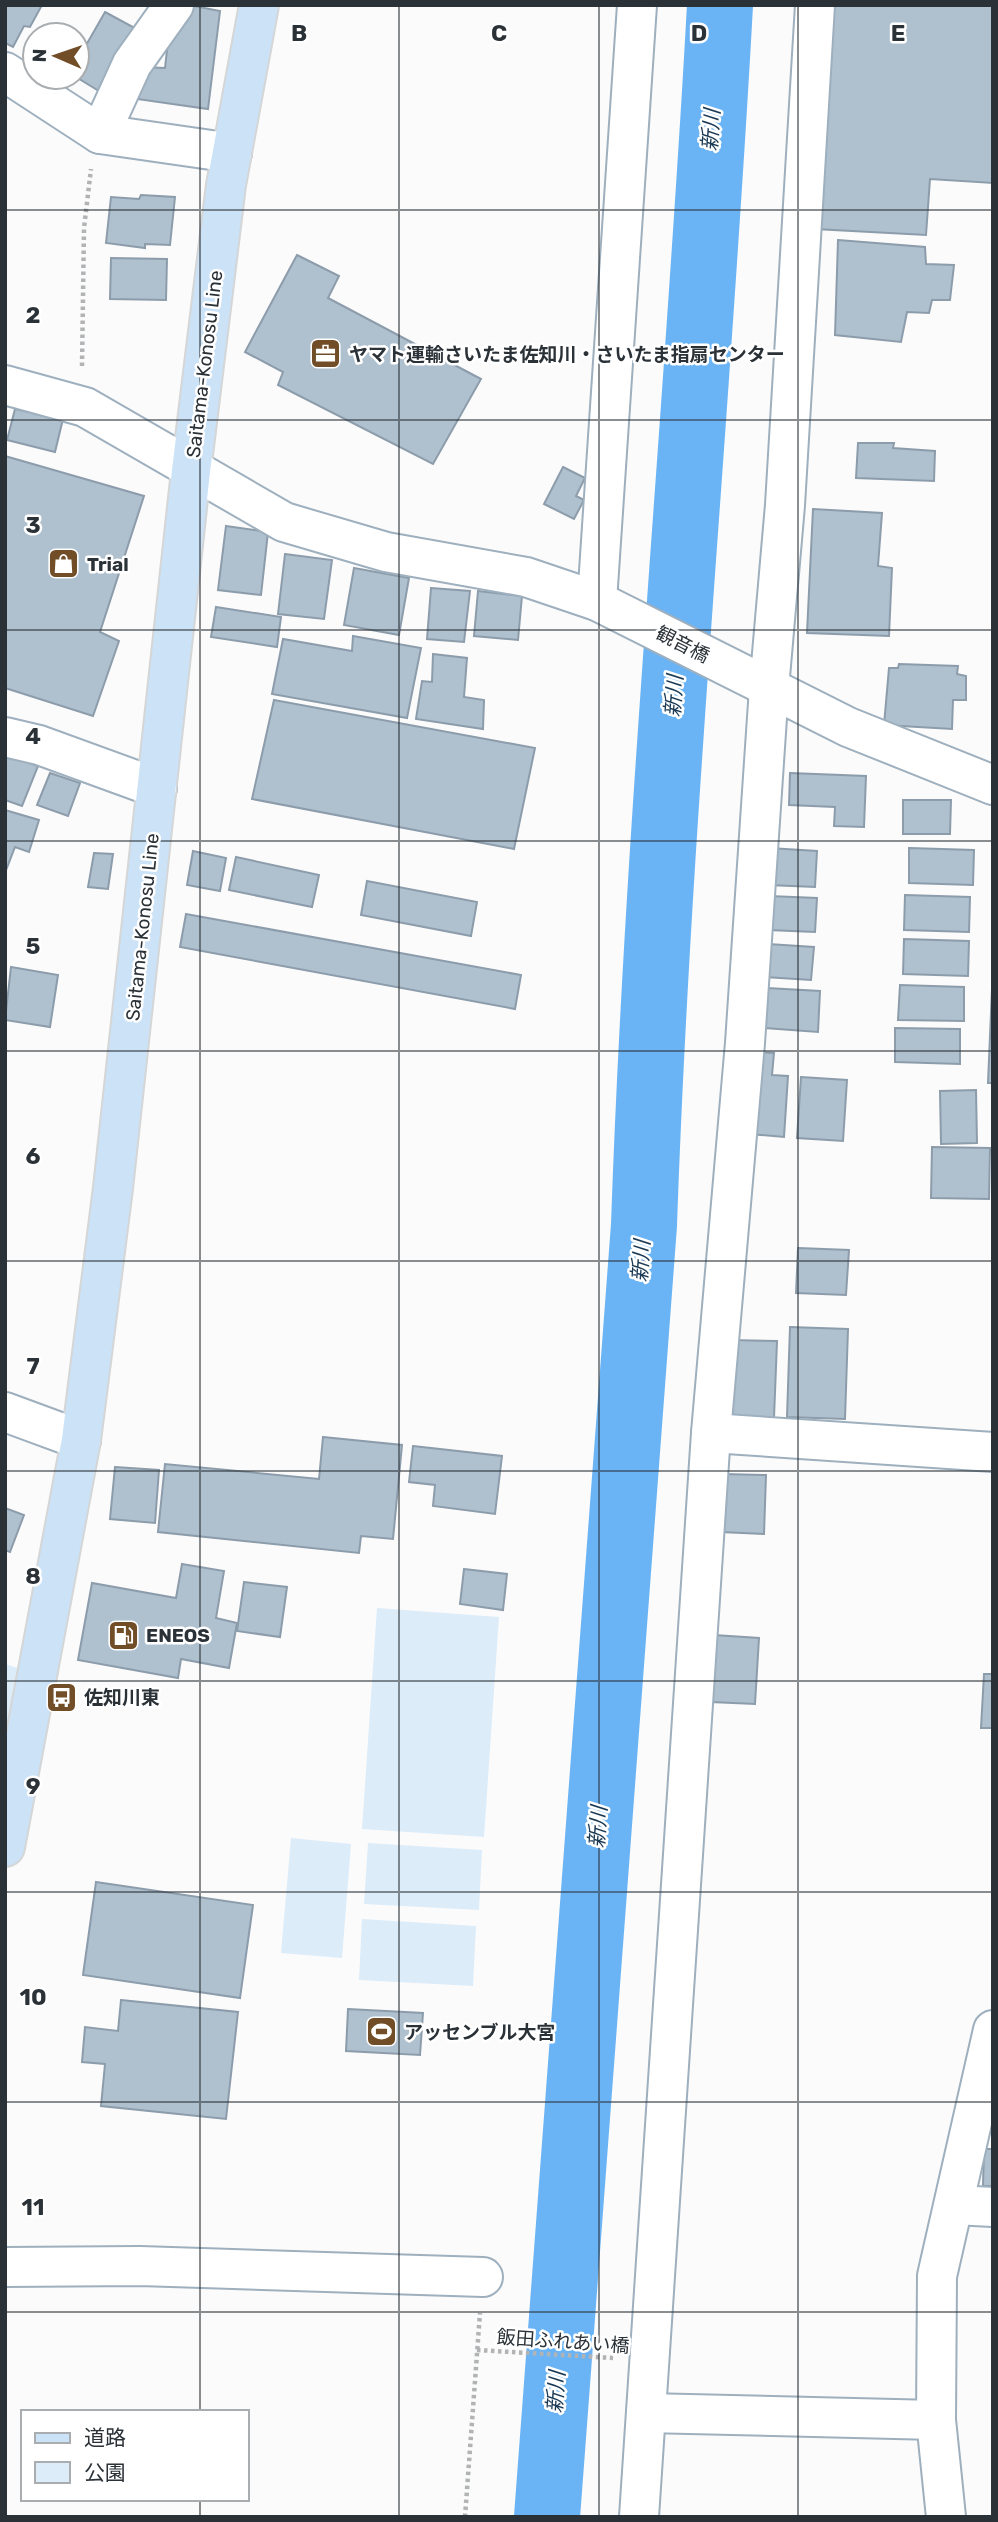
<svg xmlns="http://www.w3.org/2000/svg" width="998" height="2522" viewBox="0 0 998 2522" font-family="Rubik,'Noto Sans JP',sans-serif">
  <rect width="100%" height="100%" fill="#fbfbfb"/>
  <g fill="#ddecf9">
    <path d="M377 1608 499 1617 484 1837 362 1829Z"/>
    <path d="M5 1664 21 1669 5 1757Z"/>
    <path d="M291 1838 351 1844 342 1958 281 1953Z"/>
    <path d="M368 1843 482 1850 479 1910 364 1904Z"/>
    <path d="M362 1919 476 1926 473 1986 359 1980Z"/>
  </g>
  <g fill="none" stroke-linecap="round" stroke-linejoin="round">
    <path stroke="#6ab4f5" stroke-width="66" d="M547 2517 644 1225C658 818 698 412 720 5"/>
  </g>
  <g fill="#afc0cf" stroke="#8c9cab" stroke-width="2">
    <path d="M5 5H42L30 27 24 26 13 47 5 43Z"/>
    <path d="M189 5 220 11 208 109 137 99 142 67 165 68 168 41Z"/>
    <path d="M832 5H993V183L930 179 926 235 815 229Z"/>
    <path d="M105 12 146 34 107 96 76 77 77 61Z"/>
    <path d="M141 195 175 197 170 245 145 244V248L106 243 111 197 139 199Z"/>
    <path d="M838 240 925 247 926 264 954 265 950 300H932L929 313 907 312 901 342 835 335Z"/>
    <path d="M297 255 339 276 328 298 481 379 433 464 278 385 283 372 245 352Z"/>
    <path d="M111 258 167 259 166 300 110 299Z"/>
    <path d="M15 409 63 419 55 452 7 440Z"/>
    <path d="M858 443H894L893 448 935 451 934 481 856 478Z"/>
    <path d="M5 456 144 496 100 632 119 641 93 716 5 688Z"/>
    <path d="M563 467 585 478 576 496 584 500 574 519 544 504Z"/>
    <path d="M813 509 882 513 878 566 892 568 889 636 807 633Z"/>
    <path d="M226 526 268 532 261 595 218 590Z"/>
    <path d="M285 554 332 560 324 619 278 614Z"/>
    <path d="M354 568 409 578 399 635 344 625Z"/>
    <path d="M431 588 470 591 464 642 427 639Z"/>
    <path d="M478 591 522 596 518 640 474 636Z"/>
    <path d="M216 607 281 617 277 647 211 637Z"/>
    <path d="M353 636 421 648 407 718 272 694 283 639 352 651Z"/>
    <path d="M433 654 467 658 464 697 484 700 483 729 416 719 422 681 432 682Z"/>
    <path d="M899 664 958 666 957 674 966 676V700H953L952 729 884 725 889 668H898Z"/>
    <path d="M274 700 535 748 514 849 252 799Z"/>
    <path d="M5 754 38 766 22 806 5 800Z"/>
    <path d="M50 773 80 783 68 816 37 805Z"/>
    <path d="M790 773 866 776 864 827 834 826 835 807 789 805Z"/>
    <path d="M903 800H951L950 834H903Z"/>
    <path d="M5 810 39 820 29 852 15 847 5 873Z"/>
    <path d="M769 848 817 851 815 887 768 885Z"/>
    <path d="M909 848 974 850 973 885 909 883Z"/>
    <path d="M193 851 226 858 220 891 187 885Z"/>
    <path d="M94 853 113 854 108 889 88 887Z"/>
    <path d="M236 857 319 875 312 907 229 890Z"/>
    <path d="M367 881 477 902 471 936 361 915Z"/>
    <path d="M905 895 970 897 969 932 904 930Z"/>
    <path d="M769 896 817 898 815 932 768 930Z"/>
    <path d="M186 914 521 975 515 1009 180 947Z"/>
    <path d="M904 939 969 941 968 976 903 974Z"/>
    <path d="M768 944 814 947 811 980 765 977Z"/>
    <path d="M11 967 58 975 50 1027 5 1020Z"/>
    <path d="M900 985 964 987V1021L898 1020Z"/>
    <path d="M767 988 820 991 818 1032 765 1028Z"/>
    <path d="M992 989H993V1083H988Z"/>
    <path d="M895 1028 960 1029V1064L895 1062Z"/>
    <path d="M756 1052 774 1053 772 1075 788 1076 784 1137 749 1134Z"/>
    <path d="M801 1077 847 1080 843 1141 797 1138Z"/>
    <path d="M976 1090 977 1143 941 1144 940 1091Z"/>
    <path d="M932 1147 990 1148 989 1199 931 1198Z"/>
    <path d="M798 1248 849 1250 846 1295 796 1293Z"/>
    <path d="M790 1327 848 1329 845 1419 787 1417Z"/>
    <path d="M729 1340 777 1341 774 1418 726 1416Z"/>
    <path d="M323 1437 402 1445 393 1539 361 1536 359 1553 158 1532 165 1464 319 1479Z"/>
    <path d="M413 1446 502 1456 495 1514 433 1506 435 1485 409 1482Z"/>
    <path d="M115 1467 159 1470 155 1523 110 1519Z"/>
    <path d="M723 1474 766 1475 764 1534 721 1532Z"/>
    <path d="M5 1508 24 1515 10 1552 5 1550Z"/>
    <path d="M182 1564 224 1571 216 1618 237 1623 229 1668 181 1659 178 1678 78 1660 92 1583 176 1598Z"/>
    <path d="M464 1569 507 1574 503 1610 460 1604Z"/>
    <path d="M244 1582 287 1587 280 1637 237 1631Z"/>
    <path d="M714 1635 759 1638 755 1704 711 1702Z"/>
    <path d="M984 1674H993V1728H981Z"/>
    <path d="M96 1882 253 1905 240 1998 83 1975Z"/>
    <path d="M121 2000 238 2012 226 2119 101 2106 105 2064 82 2062 85 2027 118 2031Z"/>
    <path d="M348 2009 423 2013 420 2055 346 2051Z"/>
    <path d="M984 2149H993V2186H983Z"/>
  </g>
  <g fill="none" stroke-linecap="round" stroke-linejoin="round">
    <defs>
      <g id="minor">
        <path d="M5 72 100 134 232 153"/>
        <path d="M100 134 132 64 174 5"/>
        <path d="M5 385 85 407 284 522 386 552 526 577 597 601 848 727 993 785"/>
        <path d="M597 601 637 5"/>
        <path d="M5 737 39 745 157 788"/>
        <path d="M5 1412 81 1440"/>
        <path d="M711 1433 993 1452"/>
        <path d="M954 2205 993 2207"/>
        <path d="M5 2267 140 2266 483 2277"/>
        <path d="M646 2413 936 2420"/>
        <path d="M639 2517 711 1433 745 1043 769 688 785 505 815 5"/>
        <path d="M946 2517 936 2420 937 2276 993 2030"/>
      </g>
      <path id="major" d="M5 1847 81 1440 113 1188 191 471 226 185 259 5"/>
    </defs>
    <use href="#minor" stroke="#9eafbe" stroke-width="42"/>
    <use href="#major" stroke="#d4d6d7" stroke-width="42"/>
    <g stroke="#b1b3b5" stroke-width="4.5" stroke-dasharray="3.5 3.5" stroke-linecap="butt">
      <path d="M82 366 84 228 91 169"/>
      <path d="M477 2350 613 2358"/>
      <path d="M465 2517 480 2313"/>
    </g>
    <use href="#minor" stroke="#fff" stroke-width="38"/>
    <use href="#major" stroke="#cbe2f7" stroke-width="38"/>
  </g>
  <path fill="none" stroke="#2a3137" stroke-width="2" stroke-opacity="0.55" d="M200 5V2412M399 5V2517M599 5V2517M798 5V2517M5 210H993M5 420H993M5 630H993M5 841H993M5 1051H993M5 1261H993M5 1471H993M5 1681H993M5 1892H993M5 2102H993M5 2312H993M200 2499V2517"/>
  <defs>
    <symbol id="office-square" viewBox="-11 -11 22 22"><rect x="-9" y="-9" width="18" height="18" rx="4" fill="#714e27" stroke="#fff"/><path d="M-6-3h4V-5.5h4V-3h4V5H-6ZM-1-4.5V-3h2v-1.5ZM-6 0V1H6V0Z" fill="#fff"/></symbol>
    <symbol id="shop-square" viewBox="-11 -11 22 22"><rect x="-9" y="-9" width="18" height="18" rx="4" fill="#714e27" stroke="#fff"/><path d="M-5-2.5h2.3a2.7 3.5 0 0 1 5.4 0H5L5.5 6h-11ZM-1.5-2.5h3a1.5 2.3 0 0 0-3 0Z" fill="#fff"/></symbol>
    <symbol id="fuel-square" viewBox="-11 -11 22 22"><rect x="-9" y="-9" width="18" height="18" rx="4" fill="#714e27" stroke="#fff"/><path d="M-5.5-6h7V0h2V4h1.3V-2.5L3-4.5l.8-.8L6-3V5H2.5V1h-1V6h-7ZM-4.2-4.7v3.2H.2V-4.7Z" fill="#fff"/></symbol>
    <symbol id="bus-square" viewBox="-11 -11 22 22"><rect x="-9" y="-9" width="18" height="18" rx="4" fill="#714e27" stroke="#fff"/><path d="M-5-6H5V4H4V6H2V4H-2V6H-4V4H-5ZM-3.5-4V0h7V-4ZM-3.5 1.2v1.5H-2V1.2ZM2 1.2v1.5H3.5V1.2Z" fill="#fff"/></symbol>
    <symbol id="stadium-square" viewBox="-11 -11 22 22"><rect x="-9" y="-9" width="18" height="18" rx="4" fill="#714e27" stroke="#fff"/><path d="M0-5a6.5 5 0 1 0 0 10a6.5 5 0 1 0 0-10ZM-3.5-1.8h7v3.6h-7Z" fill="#fff"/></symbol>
  </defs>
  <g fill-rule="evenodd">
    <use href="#office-square" x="308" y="336" width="35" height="35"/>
    <use href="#shop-square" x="46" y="546" width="35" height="35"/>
    <use href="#fuel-square" x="106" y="1618" width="35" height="35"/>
    <use href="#bus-square" x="44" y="1680" width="35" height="35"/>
    <use href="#stadium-square" x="364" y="2014" width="35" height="35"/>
  </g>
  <g text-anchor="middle" stroke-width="5" stroke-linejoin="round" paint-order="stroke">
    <g font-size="19" font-weight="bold" fill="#2a3137" stroke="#fff" text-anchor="start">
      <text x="349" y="361">ヤマト運輸さいたま佐知川・さいたま指扇センター</text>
      <text x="87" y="571">Trial</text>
      <text x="146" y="1642">ENEOS</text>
      <text x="84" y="1704">佐知川東</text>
      <text x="404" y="2039">アッセンブル大宮</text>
    </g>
    <g font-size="19" fill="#2a3137" stroke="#fff">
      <text transform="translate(204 364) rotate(-83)" y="7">Saitama-Konosu Line</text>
      <text transform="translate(683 644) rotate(27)" y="7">観音橋</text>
      <text transform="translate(142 927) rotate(-84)" y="7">Saitama-Konosu Line</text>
      <text transform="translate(563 2341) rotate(4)" y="7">飯田ふれあい橋</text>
    </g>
    <g font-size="21" font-style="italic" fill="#1a3954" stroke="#fff">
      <text transform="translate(711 130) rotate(-86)" y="7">新川</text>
      <text transform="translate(674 696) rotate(-86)" y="7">新川</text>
      <text transform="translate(641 1261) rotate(-86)" y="7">新川</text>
      <text transform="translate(598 1827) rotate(-86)" y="7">新川</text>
      <text transform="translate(556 2392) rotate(-86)" y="7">新川</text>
    </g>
  </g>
  <g font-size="23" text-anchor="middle" font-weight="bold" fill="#2a3137" stroke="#fff" stroke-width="5" stroke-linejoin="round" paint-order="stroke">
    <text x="299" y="41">B</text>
    <text x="499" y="41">C</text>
    <text x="699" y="41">D</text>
    <text x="898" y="41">E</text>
    <text x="33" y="323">2</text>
    <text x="33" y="533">3</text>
    <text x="33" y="744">4</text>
    <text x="33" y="954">5</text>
    <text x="33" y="1164">6</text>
    <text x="33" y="1374">7</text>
    <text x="33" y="1584">8</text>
    <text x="33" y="1794">9</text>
    <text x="33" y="2005">10</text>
    <text x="33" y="2215">11</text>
  </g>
  <rect width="998" height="2522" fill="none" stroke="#2a3137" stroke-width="14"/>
  <rect x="21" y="2410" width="228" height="91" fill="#ffffff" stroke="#aaadaf" stroke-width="2"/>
  <rect x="35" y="2433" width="35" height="10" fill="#cbe2f7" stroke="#aaadaf" stroke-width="2"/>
  <text x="84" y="2445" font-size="21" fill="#2a3137">道路</text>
  <rect x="35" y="2462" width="35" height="21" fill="#ddecf9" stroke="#aaadaf" stroke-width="2"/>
  <text x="84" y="2480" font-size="21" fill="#2a3137">公園</text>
  <g transform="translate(56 56) rotate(272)"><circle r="33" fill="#ffffff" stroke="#aaadaf" stroke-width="2"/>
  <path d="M0-5L12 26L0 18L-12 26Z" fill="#714e27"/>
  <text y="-10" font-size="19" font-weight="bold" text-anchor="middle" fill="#2a3137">N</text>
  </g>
</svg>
